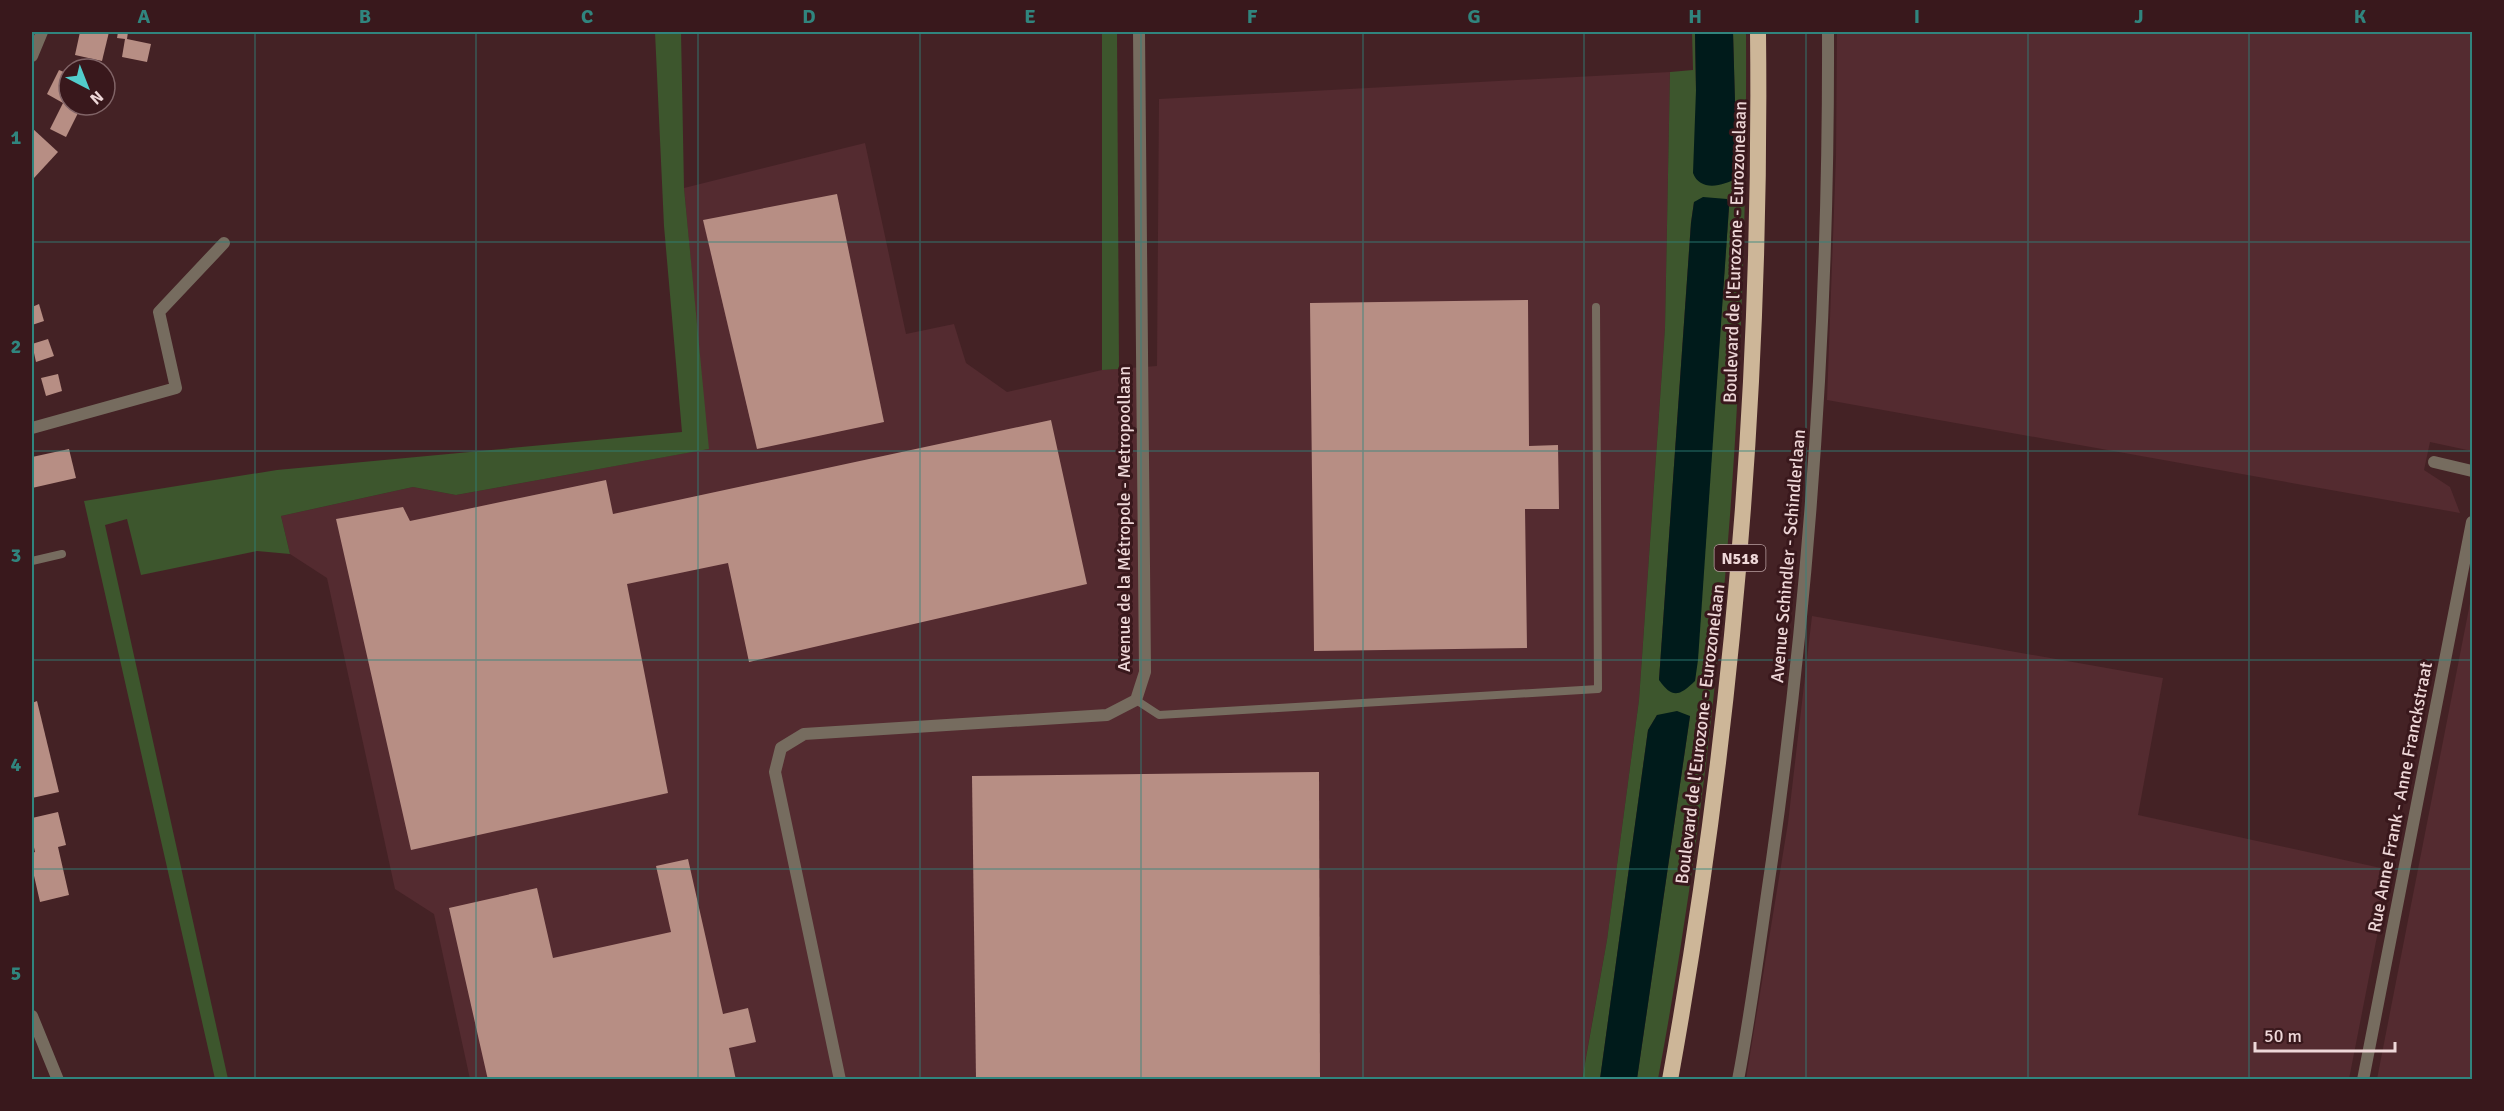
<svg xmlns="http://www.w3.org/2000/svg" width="2504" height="1111" viewBox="0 0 2504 1111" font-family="Signika,sans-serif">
  <rect width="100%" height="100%" fill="#442225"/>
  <g fill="#542b30">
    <path d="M1837 32H2472V451L2430 442 2424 470 2450 487 2460 513 1827 400 1836 156Z"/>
    <path d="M1670 72 1665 328 1639 700 1607 940 1582 1079H470L434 914 395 889 327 578 290 554 281 516 413 487 456 495 708 449 684 188 865 143 906 334 954 324 966 363 1007 392 1102 370 1157 366 1159 99Z"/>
    <path d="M2472 593V1079H2377Z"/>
    <path d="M1812 616 2163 678 2138 815 2390 870 2349 1079H1746L1788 823Z"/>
  </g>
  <g fill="#3d562d" fill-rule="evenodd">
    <path d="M655 32H681L684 188 709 449 456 495 413 487 281 516 290 554 257 551 141 575 127 519 105 525 228 1079H215L84 501 277 470 682 432 664 226Z"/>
    <path d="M1102 32H1117L1119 369 1102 370Z"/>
    <path d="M1692 32H1695L1696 90 1737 178 1733 32H1746C1748 382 1722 734 1658 1079H1637L1690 716 1657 715 1648 730 1600 1079 1582 1080 1607 940 1639 700 1665 328 1670 72 1693 70ZM1727 199 1729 207 1695 681 1659 680 1691 222 1694 202Z"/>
  </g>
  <g fill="#001b1b">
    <path d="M1695 32H1733L1737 171V178C1723 186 1700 192 1693 173L1696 90Z"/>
    <path d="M1703 197 1727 199 1729 207 1698 660 1695 681C1680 695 1673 700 1659 680L1691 223 1694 202Z"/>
    <path d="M1677 711 1690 716 1637 1079H1600L1648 730 1657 715Z"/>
  </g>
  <g fill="#b78e84">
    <path d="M80 32H109L102 61 75 55Z"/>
    <path d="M118 32H128L127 39 151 44 147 62 122 57 125 39 117 38Z"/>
    <path d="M59 70 69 74V105H82L66 137 50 129 63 103 47 94Z"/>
    <path d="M32 128 58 152 34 178 32 176Z"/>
    <path d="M837 194 884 422 757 449 703 220Z"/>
    <path d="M1528 300 1529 446 1558 445 1559 509H1525L1527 648 1314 651 1310 303Z"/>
    <path d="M39 304 44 321 32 325V307Z"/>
    <path d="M48 339 54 356 36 362 32 344Z"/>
    <path d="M58 374 62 391 46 396 41 378Z"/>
    <path d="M1051 420 1087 584 749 662 728 563 627 584 668 793 411 850 336 519 403 507 410 521 606 480 613 514Z"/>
    <path d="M69 449 76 478 32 488V457Z"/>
    <path d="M37 701 59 792 32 798V703Z"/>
    <path d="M1319 772 1320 1080H976L972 776Z"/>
    <path d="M58 812 66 845 58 847 69 895 40 902 32 867V853L35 852 32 838V818Z"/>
    <path d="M688 859 723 1014 748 1008 756 1042 729 1048 736 1080H488L449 908 537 888 553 958 671 932 656 866Z"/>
  </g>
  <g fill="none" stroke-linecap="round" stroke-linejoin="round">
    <g stroke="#766c5f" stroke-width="8">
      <path d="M32 561 62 554"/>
      <path d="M1136 700 1159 715 1598 689 1596 307"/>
    </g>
    <g stroke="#766c5f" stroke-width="12">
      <path d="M32 56 42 32"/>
      <path d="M32 428 176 388 159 312 224 243"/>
      <path d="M2434 462 2472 471"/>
      <path d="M32 1016 58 1080"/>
      <path d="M840 1080 775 772 781 748 804 734 1107 715 1136 700 1145 672 1139 32"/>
      <path d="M1738 1080C1752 1007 1761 933 1772 860 1811 585 1829 309 1828 32"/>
      <path d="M2363 1080 2472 522"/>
    </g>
    <path stroke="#cdb698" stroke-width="16" d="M1670 1080C1733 732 1762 385 1758 32"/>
  </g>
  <path fill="none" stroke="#30857e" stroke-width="1.5" stroke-opacity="0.55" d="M255 32V1080M476 32V1080M698 32V1080M920 32V1080M1141 32V1080M1363 32V1080M1584 32V1080M1806 32V1080M2028 32V1080M2249 32V1080M32 242H2472M32 451H2472M32 660H2472M32 869H2472"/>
  <g text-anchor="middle" stroke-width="6" stroke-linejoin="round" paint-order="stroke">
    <rect fill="#39181c" stroke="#b89ea0" stroke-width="1.5" x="1714.5" y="545" width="51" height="26" rx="4.5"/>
    <g font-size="16" font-weight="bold" fill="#eed7d8">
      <text x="1740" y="564">N518</text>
    </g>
    <g font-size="18" fill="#eed7d8" stroke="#39181c">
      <text transform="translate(1735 252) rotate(-88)" y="6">Boulevard de l'Eurozone - Eurozonelaan</text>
      <text transform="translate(1124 519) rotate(-90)" y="6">Avenue de la Métropole - Metropoollaan</text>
      <text transform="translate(1788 556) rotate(-85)" y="6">Avenue Schindler - Schindlerlaan</text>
      <text transform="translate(1700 734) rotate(-83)" y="6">Boulevard de l'Eurozone - Eurozonelaan</text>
      <text transform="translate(2400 797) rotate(-79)" y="6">Rue Anne Frank - Anne Franckstraat</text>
    </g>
  </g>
  <rect width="2504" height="1111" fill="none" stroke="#39181c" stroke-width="66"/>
  <g transform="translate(87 87) rotate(138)"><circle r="28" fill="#39181c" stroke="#816467" stroke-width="1.5"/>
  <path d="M0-4.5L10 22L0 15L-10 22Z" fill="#52cdcc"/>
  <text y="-9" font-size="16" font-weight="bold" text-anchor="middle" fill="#eed7d8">N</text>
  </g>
  <path d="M2255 1042v9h140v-9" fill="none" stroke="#eed7d8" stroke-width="3"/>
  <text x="2264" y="1042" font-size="18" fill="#eed7d8" stroke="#39181c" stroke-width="4.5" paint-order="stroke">50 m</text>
  <rect x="33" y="33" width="2438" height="1045" fill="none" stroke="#30857e" stroke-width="2"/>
  <g font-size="20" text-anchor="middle" font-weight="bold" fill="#30857e">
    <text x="144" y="23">A</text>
    <text x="365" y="23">B</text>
    <text x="587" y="23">C</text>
    <text x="809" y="23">D</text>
    <text x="1030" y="23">E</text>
    <text x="1252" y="23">F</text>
    <text x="1474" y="23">G</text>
    <text x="1695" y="23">H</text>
    <text x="1917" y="23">I</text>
    <text x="2139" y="23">J</text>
    <text x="2360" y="23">K</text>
    <text x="16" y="144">1</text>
    <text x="16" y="353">2</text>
    <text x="16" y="562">3</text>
    <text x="16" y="771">4</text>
    <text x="16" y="980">5</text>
  </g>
</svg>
